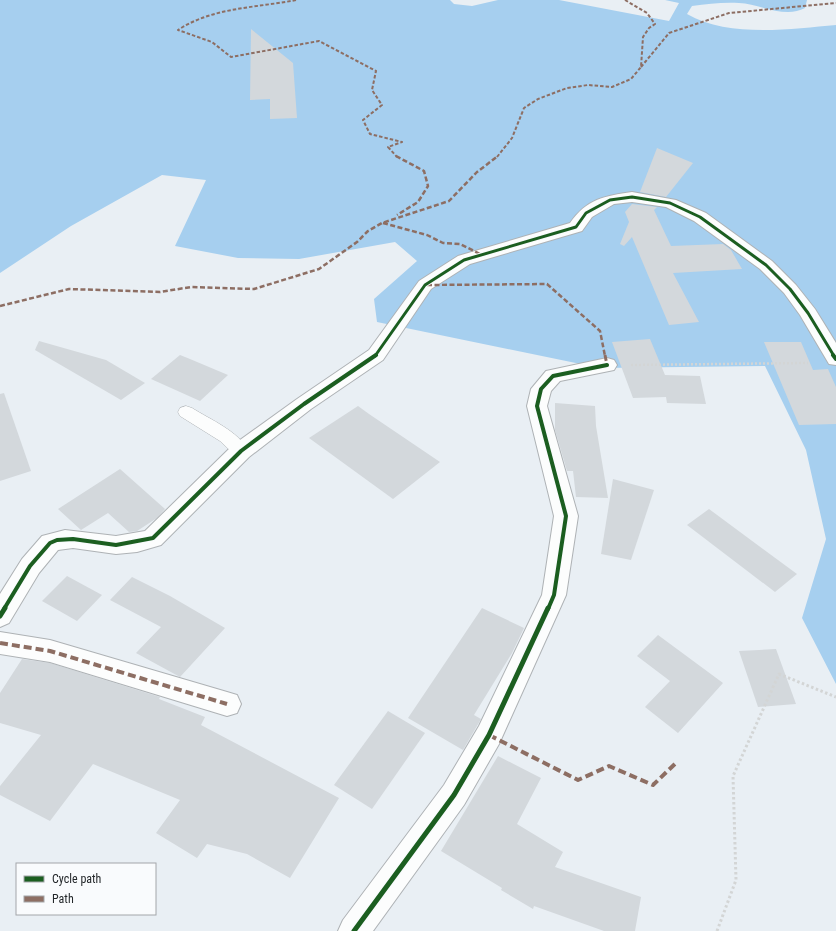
<svg xmlns="http://www.w3.org/2000/svg" width="836" height="931" viewBox="0 0 836 931" font-family="'Roboto Condensed',sans-serif">
  <rect width="100%" height="100%" fill="#e9eff4"/>
  <path fill="#a6cfef" d="M0 0H450L454 4 472 6 498 0H559L669 21 679 3 665 0H807L805 8C785 19 760 4 739 3 723 2 708 4 692 6L687 14C728 38 791 29 836 25V684L802 618 826 539 806 450 765 366 600 368 377 322 374 299 417 261 395 242 299 259 238 258 175 246 206 180 162 175 71 226 0 273Z"/>
  <g fill="#d3d8dc">
    <path d="M251 29 293 63 297 118 270 119V99L250 100Z"/>
    <path d="M657 148 693 163 666 197 640 192Z"/>
    <path d="M632 204 657 207 654 210 671 246 723 244 731 250 742 269 673 273 699 322 669 325 632 237 624 246 620 244 629 222 625 212Z"/>
    <path d="M650 339 665 375 700 376 706 404 667 403 666 397 633 398 612 342Z"/>
    <path d="M39 341 106 360 145 383 121 400 35 350Z"/>
    <path d="M764 342H801L813 370 828 369 836 387V424L799 425Z"/>
    <path d="M180 355 190 359 228 375 200 401 151 379Z"/>
    <path d="M4 393 31 471 0 481V394Z"/>
    <path d="M555 403 595 406 596 426 608 498 576 497 573 471H567L555 430Z"/>
    <path d="M358 406 369 414 440 462 393 499 309 438Z"/>
    <path d="M120 469 165 509 157 518 137 531 129 532 108 513 81 530 58 509Z"/>
    <path d="M613 479 654 490 631 560 601 554Z"/>
    <path d="M709 509 797 574 775 592 687 525Z"/>
    <path d="M67 576 102 595 77 621 42 601Z"/>
    <path d="M132 577 170 596 225 628 180 677 136 653 161 627 110 600Z"/>
    <path d="M482 608 524 628 512 653 474 715 481 719 463 750 408 718Z"/>
    <path d="M658 635 723 683 678 733 645 707 670 681 637 656Z"/>
    <path d="M776 649 796 704 758 707 739 651Z"/>
    <path d="M22 659 50 663 160 697 159 699 205 717 201 725 339 798 290 878 247 854 207 844 197 858 156 833 180 800 93 764 50 821 0 795V786L41 735 0 723V693Z"/>
    <path d="M388 711 425 733 372 809 334 785Z"/>
    <path d="M498 756 541 778 517 824 563 852 555 867 641 897 635 931H604L534 906 533 909 501 890 502 888 441 851Z"/>
  </g>
  <g fill="none" stroke-linecap="round" stroke-linejoin="round">
    <defs>
      <path id="lane" d="M186 406 192 408C211 420 238 431 249 451L247 455 241 457 235 455 220 441 180 416 178 412 180 408Z"/>
      <g id="street">
        <path d="M632 192 676 200 706 213 772 261 796 285 815 309 836 343V365L829 364 800 315 784 293 760 269 694 221 666 207 632 202 614 204 592 217 582 231 470 264 431 289 383 360 311 409 249 457 161 545 137 552 116 554 73 548 58 550 39 573 9 623 0 627V594L22 559 42 536 65 530 116 536 145 531 233 445 297 399 369 350 419 281 458 256 570 223C587 199 604 196 632 192Z"/>
        <path d="M607 358 614 360 617 365 614 370 560 381 551 391 547 406 578 516 566 595 499 744 464 805 373 931H338L343 920 444 785 479 726 542 595 554 516 527 406 531 389 546 371Z"/>
        <path d="M0 632 50 640 227 692 237 695 241 704 237 713 227 716 50 662 0 654Z"/>
      </g>
    </defs>
    <use href="#lane" stroke="#aeb2b5" stroke-width="1"/>
    <use href="#street" stroke="#aeb2b5" stroke-width="2"/>
    <path stroke="#d3d5d5" stroke-width="2.5" stroke-dasharray="2 2" stroke-linecap="butt" d="M631 365 808 363"/>
    <path stroke="#d3d5d5" stroke-width="3" stroke-dasharray="2.5 2.5" stroke-linecap="butt" d="M717 931 736 880 733 776 779 674 836 697"/>
    <use href="#lane" fill="#fcfdfd" fill-rule="evenodd"/>
    <use href="#street" fill="#fcfdfd" fill-rule="evenodd"/>
    <g stroke="#8d6e63" stroke-width="2" stroke-dasharray="3.5 2" stroke-linecap="butt">
      <path d="M296 0C256 8 213 7 178 30L212 42 231 57 319 41 376 71 372 90 382 105 363 120 370 134 402 142 388 147 397 157"/>
      <path d="M641 67 669 33 729 13 836 3"/>
      <path d="M497 157 512 138 524 108 538 99 567 88 588 85 612 87 631 79 641 67 643 37 649 28 655 24 647 13 625 0"/>
    </g>
    <g stroke="#8d6e63" stroke-width="2.5" stroke-dasharray="5 2.5" stroke-linecap="butt">
      <path d="M396 156 424 171 428 186 418 202 397 215"/>
      <path d="M383 223 427 235 443 243 460 244 480 254"/>
      <path d="M427 285 547 284 600 331 605 356"/>
      <path d="M0 306 69 289 160 292 191 287 254 289 319 269 357 242 368 231 382 223 449 201 477 172 498 156"/>
    </g>
    <path stroke="#8d6e63" stroke-width="3" stroke-dasharray="6 3" stroke-linecap="butt" d="M605 355 607 365 605 366"/>
    <g stroke="#8d6e63" stroke-width="4" stroke-dasharray="8 4" stroke-linecap="butt">
      <path d="M0 643 50 651 227 704"/>
      <path d="M489 735 578 780 609 766 653 785 677 762"/>
    </g>
    <defs>
      <path id="cycleway-far2" d="M375 356 425 285 464 260 576 227 586 213 610 200 632 197 670 203 700 217 766 265 790 289 808 313 834 356"/>
      <g id="cycleway-far1">
        <path d="M833 355 836 359"/>
        <path d="M4 609 30 566 50 543 57 540 73 539 116 545 153 538 241 451 304 404 376 355"/>
        <path d="M548 609 554 595 566 516 537 406 541 389 553 376 607 365"/>
      </g>
      <g id="cycleway">
        <path d="M0 616 5 608"/>
        <path d="M354 931 454 795 489 735 548 608"/>
      </g>
    </defs>
    <use href="#cycleway-far2" stroke="#f9fbfd" stroke-width="5"/>
    <use href="#cycleway-far1" stroke="#f9fbfd" stroke-width="6"/>
    <use href="#cycleway" stroke="#f9fbfd" stroke-width="8"/>
    <use href="#cycleway-far2" stroke="#1b5e20" stroke-width="3"/>
    <use href="#cycleway-far1" stroke="#1b5e20" stroke-width="4"/>
    <use href="#cycleway" stroke="#1b5e20" stroke-width="5"/>
  </g>
  <rect x="16" y="863" width="140" height="52" fill="#f9fbfd" stroke="#a3a6a9"/>
  <rect x="24" y="876" width="20" height="6" fill="#1b5e20" stroke="#a3a6a9"/>
  <text x="52" y="883" font-size="12" fill="#23272a">Cycle path</text>
  <rect x="24" y="896" width="20" height="6" fill="#8d6e63" stroke="#a3a6a9"/>
  <text x="52" y="903" font-size="12" fill="#23272a">Path</text>
</svg>
